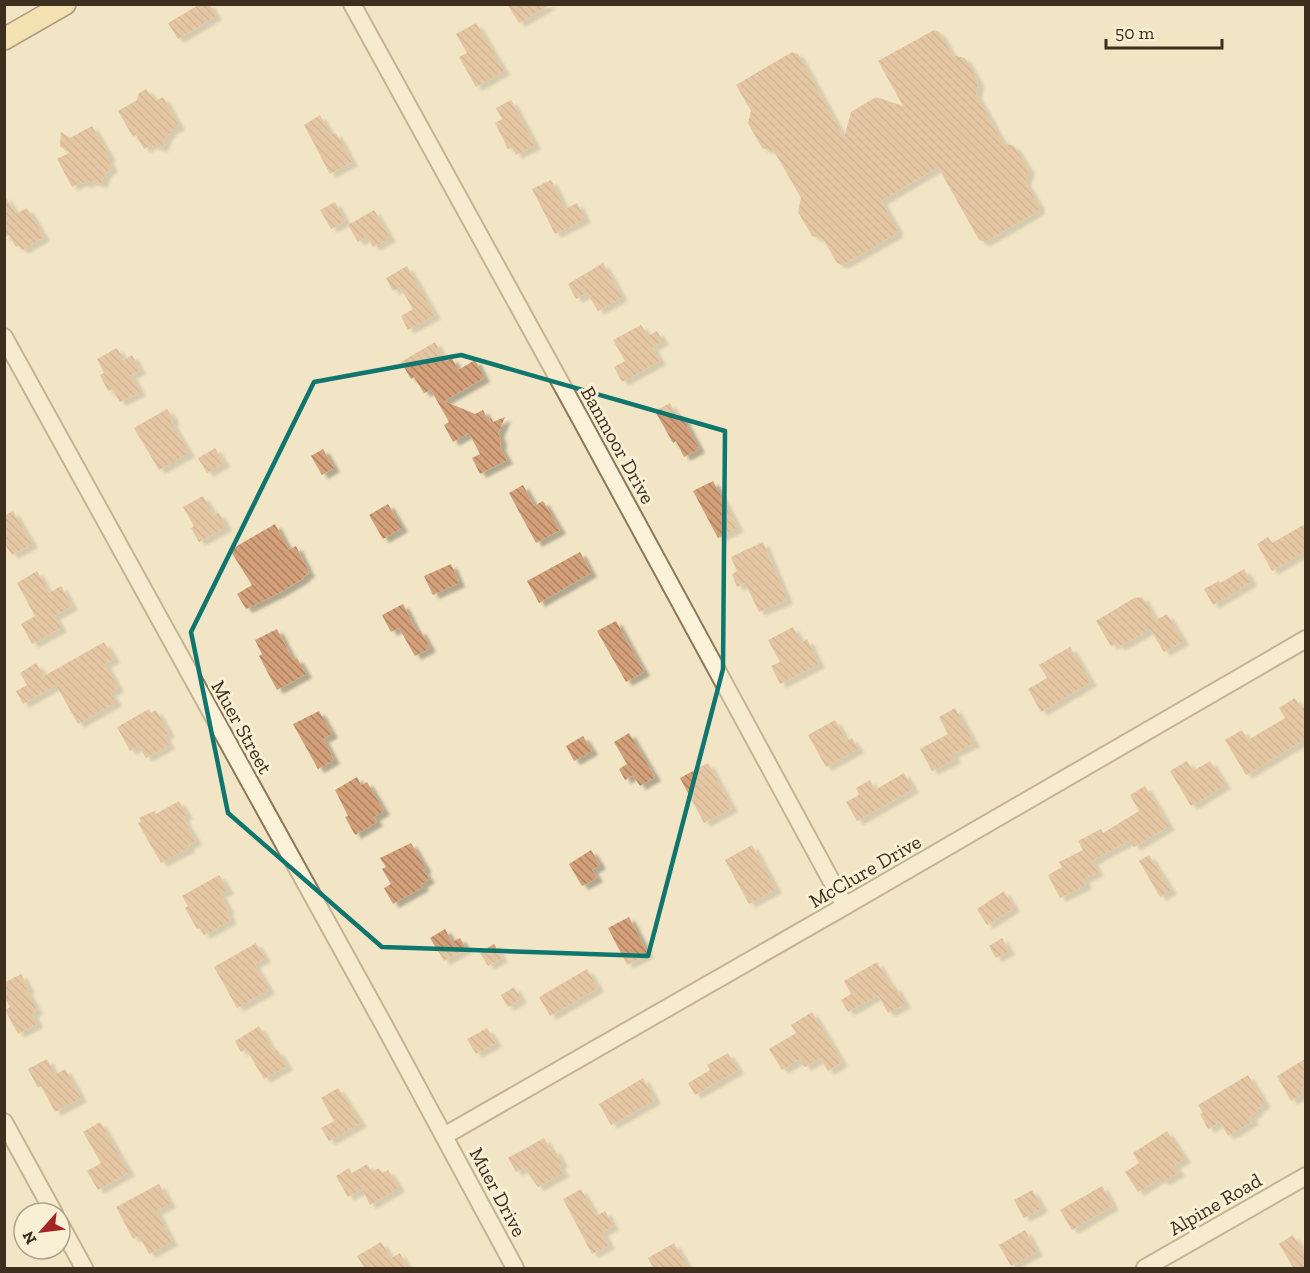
<svg xmlns="http://www.w3.org/2000/svg" width="1310" height="1273" viewBox="0 0 1310 1273" font-family="'Zilla Slab',serif">
  <defs>
    <pattern id="building-back-hatch" width="6" height="6" patternUnits="userSpaceOnUse" patternTransform="scale(1.5)"><rect width="6" height="6" fill="#d39f78"/><path d="M-1 5l2 2M0 0l6 6M5-1l2 2" fill="none" stroke="#ad8262"/></pattern>
    <filter id="shadow"><feDropShadow dx="6" dy="4" stdDeviation="1.5" flood-color="#0004"/></filter>
  </defs>
  <rect width="100%" height="100%" fill="#f2e5c5"/>
  <g fill="url(#building-back-hatch)" filter="url(#shadow)">
    <path d="M200 4H209L216 16 178 39 168 23Z"/>
    <path d="M507 4H551L519 23Z"/>
    <path d="M476 23 504 71 476 87 459 57 467 53 456 34Z"/>
    <path d="M934 30 939 32 952 55 965 58 978 82 976 95 1003 143 1014 146 1029 170 1025 182 1039 206 1038 211 985 242 979 240 938 167 881 201 897 229 896 234 842 265 837 263 823 239 812 236 798 212 801 198 774 151 762 148 748 123 751 111 736 85 792 52 798 54 844 138 851 112 876 97 903 106 878 61Z"/>
    <path d="M146 89 156 101 163 97 179 126 171 130 169 134 166 136 162 148 151 145 144 149 136 135 133 137 118 111 137 100 139 93Z"/>
    <path d="M511 100 535 145 516 155 512 147 508 149 495 123 502 119 496 108Z"/>
    <path d="M320 115 331 135 336 133 352 162 330 174 304 125Z"/>
    <path d="M92 126 110 157 107 159 112 168 106 172 101 184 90 181 86 184 81 182 72 187 57 159 69 153 60 146 61 132 70 138Z"/>
    <path d="M551 180 565 209 577 203 585 219 555 234 532 189Z"/>
    <path d="M4 195 16 214 27 208 44 237 22 250 19 246 16 247 9 235 4 238Z"/>
    <path d="M335 202 345 221 331 229 320 210Z"/>
    <path d="M374 210 390 238 373 247 367 236 358 242 348 225Z"/>
    <path d="M603 263 622 297 598 311 587 293 576 299 568 284Z"/>
    <path d="M407 266 435 315 408 330 401 316 413 309 400 287 393 291 386 278Z"/>
    <path d="M641 325 648 336 657 331 663 341 652 347 660 361 622 382 614 367 625 361 613 340Z"/>
    <path d="M435 342 445 362 452 358 458 370 475 360 484 378 444 401 475 414 483 410 488 420 491 418 493 422 505 417 498 434 501 440 500 447 507 460 480 474 472 458 480 454 469 433 453 442 444 425 449 422 431 390 424 393 414 377 411 379 401 362Z"/>
    <path d="M117 348 124 360 132 355 140 370 131 375 140 392 120 402 112 389 108 391 100 375 104 373 97 359Z"/>
    <path d="M670 403 676 415 680 413 699 449 684 457 676 441 673 443 655 411Z"/>
    <path d="M167 409 174 420 171 422 189 453 159 470 134 428Z"/>
    <path d="M215 448 224 463 207 473 198 458Z"/>
    <path d="M323 449 334 468 322 475 311 456Z"/>
    <path d="M713 481 738 528 718 538 693 491Z"/>
    <path d="M523 485 534 506 543 501 560 530 536 543 509 493Z"/>
    <path d="M203 496 214 515 219 513 226 527 199 542 191 528 194 526 183 507Z"/>
    <path d="M388 504 402 528 383 539 369 515Z"/>
    <path d="M13 511 32 544 12 555 4 543V516Z"/>
    <path d="M275 524 289 550 296 546 309 573 303 577 304 578 279 593 246 609 237 594 252 585 230 550Z"/>
    <path d="M1305 524V551L1272 571 1257 544 1268 537 1272 543Z"/>
    <path d="M763 542 787 600 759 612 745 583 737 587 732 574 737 571 731 557Z"/>
    <path d="M580 552 591 573 539 603 527 581Z"/>
    <path d="M451 564 459 583 433 595 424 576Z"/>
    <path d="M1244 569 1251 582 1213 605 1204 589 1219 581 1220 583Z"/>
    <path d="M37 571 49 593 61 586 72 606 54 616 61 628 32 644 21 624 35 616 17 583Z"/>
    <path d="M1142 597 1156 620 1167 614 1183 641 1164 652 1150 629 1119 647 1117 643 1111 646 1096 621 1134 598Z"/>
    <path d="M403 604 417 632 420 630 430 648 415 656 399 628 391 632 382 615Z"/>
    <path d="M616 621 644 672 626 682 597 631Z"/>
    <path d="M793 627 801 643 807 639 819 664 780 684 771 666 780 662 768 640Z"/>
    <path d="M277 629 293 660 297 658 306 674 277 690 259 656 262 654 255 640Z"/>
    <path d="M104 642 114 659 105 664 118 688 110 693 116 702 78 724 56 685 23 704 16 691 27 685 20 673 36 663 44 676Z"/>
    <path d="M1070 647 1091 682 1041 712 1028 689 1047 678 1039 665Z"/>
    <path d="M1295 698 1301 708 1305 706V739L1246 775 1225 740 1242 730 1248 740 1285 718 1279 708Z"/>
    <path d="M955 708 974 743 952 754 955 759 932 771 920 749 948 734 939 717Z"/>
    <path d="M149 709 151 713 156 710 169 733 164 736 169 745 146 758 139 746 130 751 117 727Z"/>
    <path d="M319 711 332 734 323 739 334 760 318 769 293 724Z"/>
    <path d="M835 720 846 741 852 738 858 749 826 767 808 735Z"/>
    <path d="M629 733 655 777 640 786 633 775 625 780 619 769 627 764 614 742Z"/>
    <path d="M583 736 592 751 574 761 566 746Z"/>
    <path d="M1187 761 1193 771 1210 761 1225 785 1191 806 1170 771Z"/>
    <path d="M708 763 732 808 704 823 680 778Z"/>
    <path d="M904 773 913 789 857 821 846 802 859 795 856 788 870 780 875 790Z"/>
    <path d="M357 777 361 785 367 782 384 811 374 817 377 822 355 835 345 817 348 816 335 790Z"/>
    <path d="M1145 786 1169 826 1134 847 1130 840 1092 861 1098 872 1083 879 1086 885 1060 898 1048 875 1062 867 1059 862 1083 850 1078 841 1101 829 1103 833 1139 811 1130 795Z"/>
    <path d="M179 801 187 815 183 818 196 841 188 845 189 848 161 863 138 823 141 822 139 818 154 811 156 814Z"/>
    <path d="M411 843 426 869 423 870 429 879 421 884 423 887 393 904 384 888 391 884 382 869 386 867 380 858Z"/>
    <path d="M752 845 776 889 749 904 725 860Z"/>
    <path d="M591 850 600 865 592 870 597 878 582 886 569 864Z"/>
    <path d="M1149 855 1171 890 1160 897 1139 861Z"/>
    <path d="M219 875 228 890 220 894 229 910 226 911 231 920 204 935 200 928 197 929 185 908 188 906 182 896Z"/>
    <path d="M1004 891 1014 908 987 925 977 909Z"/>
    <path d="M629 917 648 954 627 965 608 928Z"/>
    <path d="M445 929 452 942 460 938 466 949 444 961 430 938Z"/>
    <path d="M1002 938 1009 951 996 958 989 946Z"/>
    <path d="M256 943 265 958 254 964 269 990 237 1008 214 967Z"/>
    <path d="M494 944 502 958 488 966 480 953Z"/>
    <path d="M877 962 892 988 895 986 905 1004 888 1013 878 995 848 1012 841 1000 851 994 844 981Z"/>
    <path d="M587 969 598 988 550 1016 539 997Z"/>
    <path d="M21 974 29 989 26 990 37 1010 32 1014 37 1024 18 1034 5 1010 10 1007 4 997V983Z"/>
    <path d="M514 987 521 999 508 1007 501 995Z"/>
    <path d="M812 1012 842 1062 828 1071 820 1058 805 1067 800 1059 782 1070 769 1049 796 1033 791 1025Z"/>
    <path d="M259 1026 274 1052 277 1050 287 1066 264 1079 246 1049 241 1052 235 1041Z"/>
    <path d="M487 1028 496 1043 476 1054 467 1039Z"/>
    <path d="M728 1053 738 1070 695 1095 688 1083 710 1070 707 1065Z"/>
    <path d="M47 1059 55 1075 65 1069 81 1098 55 1112 41 1086 38 1088 28 1069Z"/>
    <path d="M1305 1059V1085L1300 1088 1303 1093 1291 1101 1277 1076Z"/>
    <path d="M1248 1075 1265 1104 1256 1109 1258 1111 1250 1116 1253 1121 1228 1136 1220 1122 1208 1129 1200 1114 1203 1113 1198 1105Z"/>
    <path d="M643 1078 655 1100 611 1125 599 1104Z"/>
    <path d="M338 1088 361 1123 329 1141 321 1128 334 1121 321 1098Z"/>
    <path d="M100 1122 129 1172 98 1190 87 1171 101 1163 83 1132Z"/>
    <path d="M1167 1131 1185 1159 1174 1165 1179 1172 1163 1182 1160 1178 1138 1192 1125 1172 1139 1163 1133 1153Z"/>
    <path d="M544 1138 551 1151 554 1149 562 1163 559 1165 563 1173 538 1187 524 1168 516 1172 508 1158Z"/>
    <path d="M367 1164 372 1172 379 1168 382 1173 388 1170 399 1188 370 1205 362 1189 348 1197 336 1176 349 1168 352 1173Z"/>
    <path d="M159 1184 170 1204 156 1211 172 1242 149 1254 139 1236 133 1239 116 1207Z"/>
    <path d="M1102 1186 1113 1206 1072 1230 1060 1210Z"/>
    <path d="M581 1189 596 1216 605 1211 613 1226 602 1232 609 1245 592 1254 563 1199Z"/>
    <path d="M1032 1190 1042 1208 1024 1218 1014 1200Z"/>
    <path d="M1025 1230 1037 1252 1011 1266 999 1245Z"/>
    <path d="M1293 1235 1305 1255V1269H1294L1279 1244Z"/>
    <path d="M381 1242 391 1258 400 1253 408 1269H365L357 1256Z"/>
    <path d="M674 1243 689 1269H654L648 1258Z"/>
  </g>
  <g fill="none" stroke-linecap="round" stroke-linejoin="round">
    <defs>
      <g id="minor">
        <path d="M352 4 580 418 845 906"/>
        <path d="M4 337 385 1027 515 1268"/>
        <path d="M4 1122 54 1213"/>
        <path d="M444 1136 845 906 1306 639"/>
        <path d="M60 1224 84 1268"/>
        <path d="M1145 1268 1306 1176"/>
      </g>
      <path id="major" d="M4 39 65 4"/>
    </defs>
    <use href="#minor" stroke="#8f7759" stroke-width="20"/>
    <use href="#major" stroke="#5c442d" stroke-width="24"/>
    <use href="#minor" stroke="#fbf2d9" stroke-width="16"/>
    <use href="#major" stroke="#f7dc9b" stroke-width="21"/>
  </g>
  <path d="M0 0H1310V1273H0ZM461 355 725 431 723 669 648 956 382 947 228 813 191 632 314 382Z" fill="#f2e5c5" fill-opacity=".55" fill-rule="evenodd"/>
  <path fill="none" stroke="#0f766e" stroke-width="4.5" stroke-linejoin="round" d="M461 355 725 431 723 669 648 956 382 947 228 813 191 632 314 382Z"/>
  <g text-anchor="middle" stroke-width="6" stroke-linejoin="round" paint-order="stroke">
    <g font-size="20" fill="#3e2e1e" stroke="#f8efd5">
      <text transform="translate(618 445) rotate(61)" y="7">Banmoor Drive</text>
      <text transform="translate(242 727) rotate(61)" y="7">Muer Street</text>
      <text transform="translate(865 871) rotate(-30)" y="7">McClure Drive</text>
      <text transform="translate(498 1192) rotate(62)" y="7">Muer Drive</text>
      <text transform="translate(1215 1204) rotate(-30)" y="7">Alpine Road</text>
    </g>
  </g>
  <rect width="1310" height="1273" fill="none" stroke="#3e2e1e" stroke-width="12"/>
  <g transform="translate(42 1231) rotate(242)"><circle r="28" fill="#f8efd5" stroke="#aea28c" stroke-width="1.5"/>
  <path d="M0-4.5L10 22L0 15L-10 22Z" fill="#a32524"/>
  <text y="-9" font-size="16" font-weight="bold" text-anchor="middle" fill="#3e2e1e">N</text>
  </g>
  <path d="M1106 39v9h116v-9" fill="none" stroke="#3e2e1e" stroke-width="3"/>
  <text x="1115" y="39" font-size="18" fill="#3e2e1e" stroke="#f8efd5" stroke-width="4.5" paint-order="stroke">50 m</text>
</svg>
